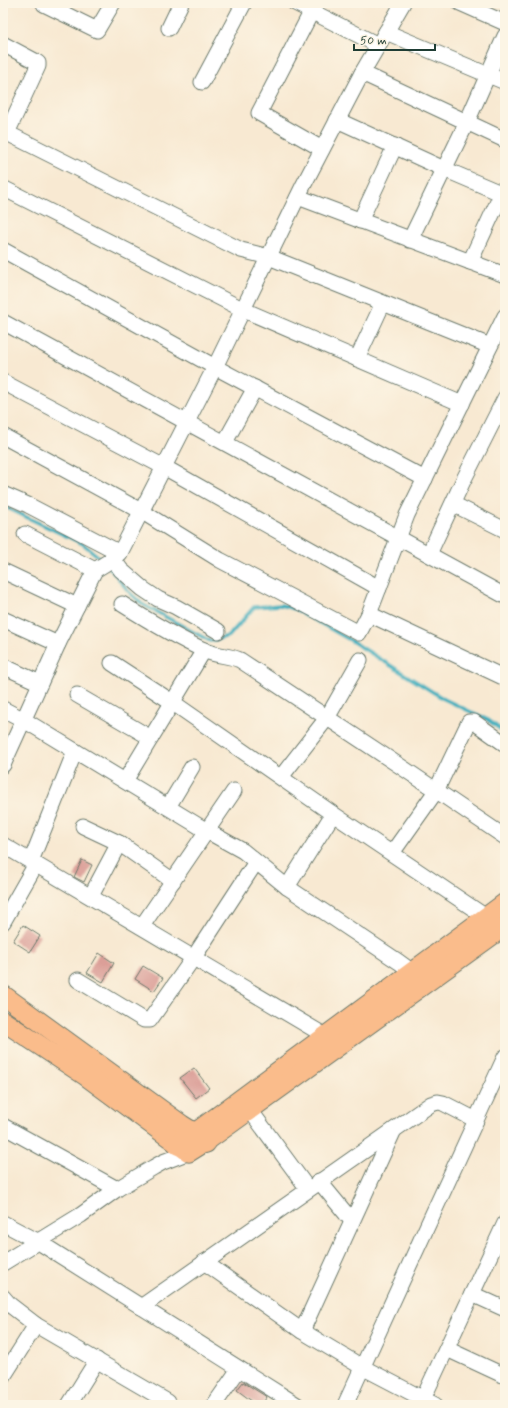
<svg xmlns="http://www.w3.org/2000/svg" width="508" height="1408" viewBox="0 0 508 1408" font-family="Mynerve,sans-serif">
  <rect width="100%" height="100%" fill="#fcf5e5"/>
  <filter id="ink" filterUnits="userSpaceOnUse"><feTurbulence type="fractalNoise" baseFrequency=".025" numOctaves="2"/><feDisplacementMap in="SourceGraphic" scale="8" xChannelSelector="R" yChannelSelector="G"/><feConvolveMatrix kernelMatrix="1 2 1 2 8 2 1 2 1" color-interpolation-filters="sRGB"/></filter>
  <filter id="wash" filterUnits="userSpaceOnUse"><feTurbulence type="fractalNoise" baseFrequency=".012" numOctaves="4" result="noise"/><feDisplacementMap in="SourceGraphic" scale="16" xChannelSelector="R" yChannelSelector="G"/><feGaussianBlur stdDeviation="0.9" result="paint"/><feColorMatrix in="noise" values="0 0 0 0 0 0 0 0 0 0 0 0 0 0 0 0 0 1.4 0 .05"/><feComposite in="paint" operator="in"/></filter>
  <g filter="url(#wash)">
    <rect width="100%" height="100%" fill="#f8e9d2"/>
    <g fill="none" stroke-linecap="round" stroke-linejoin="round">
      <g stroke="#41afbe" stroke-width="3.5">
        <path d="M3 506 83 544 104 561"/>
        <path d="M108 565 128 591 142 604 210 641 229 636 254 607 281 605 295 609 350 640 444 699 488 720 505 733"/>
      </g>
    </g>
    <g id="blocks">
      <g fill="#db9f98">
        <path d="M82 860 92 865 84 882 74 877Z"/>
        <path d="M23 925 40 936 30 952 13 941Z"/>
        <path d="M99 953 114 963 103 982 87 973Z"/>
        <path d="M143 966 163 978 154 991 135 979Z"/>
        <path d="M194 1068 209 1088 196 1098 180 1078Z"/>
        <path d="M243 1382 267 1397 261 1405H257L237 1390Z"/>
      </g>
    </g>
  </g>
  <g filter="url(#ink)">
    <use href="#blocks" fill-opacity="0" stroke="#6b796b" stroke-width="1"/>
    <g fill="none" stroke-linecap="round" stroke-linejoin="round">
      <defs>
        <g id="minor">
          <path d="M295 3 378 45"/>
          <path d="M316 3 259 113 322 149"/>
          <path d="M460 3 505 23"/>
          <path d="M44 4 97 30 113 3"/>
          <path d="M169 28 181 3"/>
          <path d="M386 32 505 82"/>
          <path d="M3 44 35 61 38 63V66L7 133"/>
          <path d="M362 73 403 3"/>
          <path d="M202 82 244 3"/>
          <path d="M337 120 444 169 505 195"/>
          <path d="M3 131 241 250 269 257 490 346"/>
          <path d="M3 188 244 310 462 404"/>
          <path d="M298 197 505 275"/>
          <path d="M360 221 395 146"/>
          <path d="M410 240 467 122 505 36"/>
          <path d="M3 250 215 367 425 479"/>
          <path d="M470 262 502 193"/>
          <path d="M3 322 505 596"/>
          <path d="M357 359 383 303"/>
          <path d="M3 382 164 467 379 588"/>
          <path d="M3 436 141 511 220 560 359 633 369 614 407 515 505 316"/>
          <path d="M225 442 255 388"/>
          <path d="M3 494 28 505 120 553"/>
          <path d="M453 504 505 530"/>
          <path d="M25 534 95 570"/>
          <path d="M429 554 463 481 505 398"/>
          <path d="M113 559 121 570 143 589 158 599 176 607 218 631"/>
          <path d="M3 571 77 606"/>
          <path d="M122 604C149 621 177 638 206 651 217 656 229 655 240 660L400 766 505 837"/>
          <path d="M369 614 505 678"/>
          <path d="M3 619 58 644"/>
          <path d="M112 663 172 702 333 814 486 917 493 924"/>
          <path d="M3 666 40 683"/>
          <path d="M77 695 151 738"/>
          <path d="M3 709 24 720 207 831 243 851 287 887 399 962 421 978"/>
          <path d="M3 765 58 644 95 570 113 559 120 553 215 367 303 186 362 73 505 140"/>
          <path d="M281 777 327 718 360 660"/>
          <path d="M125 781 204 650"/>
          <path d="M168 807 192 767"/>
          <path d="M83 826 119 843 173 881"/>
          <path d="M3 845 334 1041"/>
          <path d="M392 853 436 791 469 722H474L505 744"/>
          <path d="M31 861 75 751"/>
          <path d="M287 887 333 814"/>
          <path d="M91 896 119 843"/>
          <path d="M3 922 36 864"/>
          <path d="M142 926 234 791"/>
          <path d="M78 980 144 1020H150L194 957 256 862"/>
          <path d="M250 1110 308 1189"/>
          <path d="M3 1126 117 1189"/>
          <path d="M319 1181 352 1221"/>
          <path d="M3 1223 37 1241 297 1405"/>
          <path d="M204 1262 302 1331 362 1367 435 1405"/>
          <path d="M3 1263 81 1215 117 1189 154 1167 163 1162 189 1152"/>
          <path d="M472 1294 505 1309"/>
          <path d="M3 1297 10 1305 36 1325 168 1402"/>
          <path d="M141 1307 431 1104 438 1102 443 1103 476 1120"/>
          <path d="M302 1331 394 1130"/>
          <path d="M447 1349 505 1376"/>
          <path d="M3 1377 36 1325"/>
          <path d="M423 1399 505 1223"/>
          <path d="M69 1405 97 1360"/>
          <path d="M214 1405 239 1369"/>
          <path d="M345 1405 505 1057"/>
        </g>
        <g id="major">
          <path d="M3 995 182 1125 195 1133 505 903"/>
          <path d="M3 1021 86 1076 189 1152 205 1142 505 926"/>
        </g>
        <path id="highway" d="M179 1144 195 1133 205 1142"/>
      </defs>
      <use href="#minor" stroke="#6b796b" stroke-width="17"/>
      <use href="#major" stroke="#6b796b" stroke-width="21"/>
      <use href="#highway" stroke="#6b796b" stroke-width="24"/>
      <use href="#minor" stroke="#fff" stroke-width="15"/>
      <use href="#major" stroke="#fabc8b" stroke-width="19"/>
      <use href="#highway" stroke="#fabc8b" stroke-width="22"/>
    </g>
  </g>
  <rect width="508" height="1408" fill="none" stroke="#fcf5e5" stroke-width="16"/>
  <path d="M354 44v6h81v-6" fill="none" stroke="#1f3d34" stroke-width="2"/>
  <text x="360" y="44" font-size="12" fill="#1f3d34" stroke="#fcf5e5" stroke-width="3" paint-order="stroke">50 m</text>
</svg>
